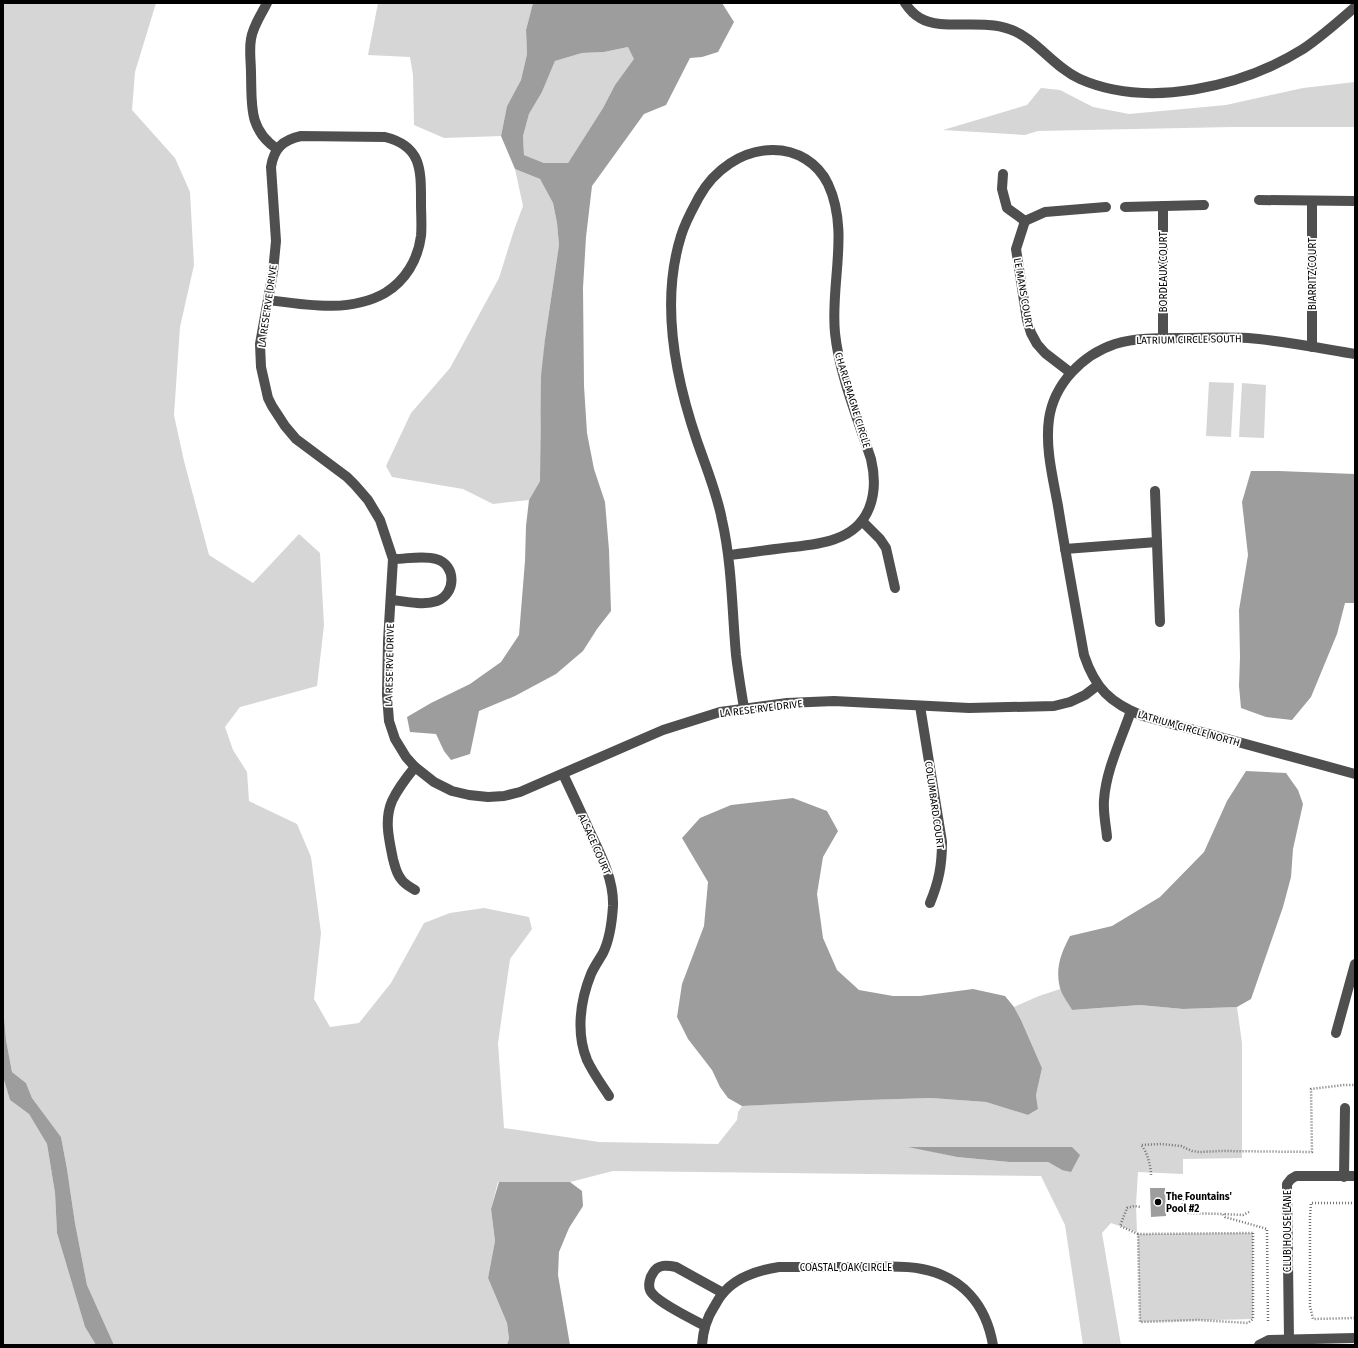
<svg xmlns="http://www.w3.org/2000/svg" width="1358" height="1348" viewBox="0 0 1358 1348" font-family="'Fira Sans',sans-serif">
  <rect width="100%" height="100%" fill="#fff"/>
  <g fill="#d6d6d6" fill-rule="evenodd">
    <path d="M3 3H156L135 72 132 110 175 158 190 192 194 265 180 327 174 415 184 461 209 555 253 583 299 534 320 553 324 625 317 686 240 707 225 727 233 750 247 772 249 801 297 824 311 857 321 933 314 999 330 1027 359 1023 391 983 424 923 450 913 484 908 529 917 532 929 510 959 498 1043 504 1128 599 1142 718 1144 737 1120 738 1112 742 1106 867 1100 931 1098 986 1102 1028 1115 1038 1109 1036 1095 1042 1068 1021 1020 1014 1007 1039 996 1060 989 1072 1010 1140 1005 1183 1009 1237 1007 1242 1043V1158L1183 1159V1174L1138 1172 1136 1205 1137 1232 1111 1223 1102 1233 1121 1345H1083L1065 1225 1041 1176 613 1171 570 1182H498L491 1209 495 1241 488 1278 507 1323 509 1340 507 1345H114L87 1285 75 1223 67 1169 61 1137 32 1098 26 1083 12 1072 6 1040 3 1005ZM911 1147H1072L1062 1170 1048 1162H1008L957 1157Z"/>
    <path d="M378 3H533L526 30 527 54 521 80 507 106 501 136 444 138 414 125 413 75 410 57 368 55Z"/>
    <path d="M628 47 635 59 615 85 603 108 568 163H544L524 155 523 136 529 114 542 92 555 61 582 53 604 52Z"/>
    <path d="M1355 82V127H1232L1038 131 1025 135 943 130 1027 105 1041 88 1060 90 1093 107 1129 114 1226 105 1303 88Z"/>
    <path d="M515 169 540 179 553 203 557 223 559 245 545 339 540 431V481L529 500 493 504 463 489 392 477 386 466 411 413 450 368 499 278 514 230 523 206Z"/>
    <path d="M1209 382 1234 383 1231 437 1206 436Z"/>
    <path d="M1242 383 1266 385 1264 438 1239 437Z"/>
    <path d="M3 1077 10 1100 29 1114 47 1144 55 1193 57 1233 85 1327 96 1345H3Z"/>
    <path d="M1253 1233V1319L1140 1322 1138 1234Z"/>
  </g>
  <g fill="#9d9d9d" fill-rule="evenodd">
    <path d="M533 3H722L734 22 718 52 702 57 690 58 666 105 644 114 592 186 586 237 583 288 584 386 587 433 594 469 605 502 609 550 611 611 597 629 583 651 556 674 515 696 479 711 470 754 451 760 444 751 436 734 410 732 407 717 431 703 470 684 501 662 519 635 525 561 526 526 529 500 540 481 541 376 545 339 559 245 557 223 553 203 540 179 515 169 501 136 507 106 521 80 527 54 526 30ZM628 47 634 59 615 85 603 108 568 163H544L524 155 523 136 529 114 542 92 555 61 582 53 604 52Z"/>
    <path d="M1251 471H1279L1355 474V603H1345L1337 634 1311 697 1292 720 1266 717 1241 708 1239 686 1240 657 1239 610 1248 555 1242 502Z"/>
    <path d="M1246 771 1286 773 1298 790 1303 804 1293 849 1291 877 1283 907 1251 999 1237 1007 1183 1009 1140 1005 1072 1010C1068 1003 1062 995 1060 988 1055 968 1061 953 1070 936L1112 926 1160 897 1204 852 1227 801Z"/>
    <path d="M793 798 827 811 838 831 823 857 817 894 823 938 837 970 859 990 893 996H920L973 989 1005 996 1014 1007 1021 1020 1042 1068 1036 1095 1038 1109 1028 1115 986 1102 931 1098 867 1100 742 1106 728 1098 720 1087 712 1070 688 1039 677 1017 682 984 704 926 708 882 682 838 700 818 731 805Z"/>
    <path d="M3 1005 6 1040 12 1072 26 1083 32 1098 61 1137 67 1169 75 1223 87 1285 114 1345H96L85 1327 57 1233 55 1193 47 1144 29 1114 10 1100 3 1077Z"/>
    <path d="M908 1147H1072L1080 1155 1071 1172 1062 1170 1048 1162H1009L957 1157Z"/>
    <path d="M499 1182H570L582 1191 583 1206 569 1228 559 1252 558 1275 570 1345H507L509 1339 507 1323 488 1278 495 1241 491 1209Z"/>
    <path d="M1150 1188H1165L1166 1216 1151 1217Z"/>
  </g>
  <g fill="none" stroke-linecap="round" stroke-linejoin="round">
    <g stroke="#717171" stroke-width="2.5" stroke-dasharray="1 2" stroke-linecap="butt">
      <path d="M1151 1175C1151 1166 1147 1151 1141 1145L1161 1144 1181 1146 1192 1151 1199 1152 1221 1151 1312 1152 1311 1089 1344 1085H1355"/>
      <path d="M1183 1197V1205L1186 1213 1223 1214"/>
      <path d="M1355 1203H1311L1310 1217V1306L1313 1319 1355 1318"/>
      <path d="M1249 1212 1243 1215 1223 1214 1225 1217 1267 1229 1268 1323"/>
      <path d="M1253 1233V1319L1248 1323 1198 1320 1140 1322 1138 1234Z"/>
      <path d="M1138 1234 1120 1226 1127 1208 1134 1206 1141 1207"/>
    </g>
    <g stroke="#4f4f4f" stroke-width="10">
      <path d="M267 3C261 15 253 26 251 39 249 50 251 62 251 73 252 105 248 129 277 149"/>
      <path d="M905 3C909 9 913 14 920 18 941 31 982 19 1009 29 1036 38 1053 67 1080 79 1148 109 1242 87 1303 49 1321 37 1338 22 1355 7"/>
      <path d="M1003 174 1002 189 1007 208 1025 221 1016 249 1027 320 1031 333 1037 344 1045 353 1071 373"/>
      <path d="M1259 200 1355 201"/>
      <path d="M1125 207 1204 205"/>
      <path d="M1025 221 1045 212 1106 207"/>
      <path d="M268 300C306 305 350 313 385 293 405 281 418 260 421 236 422 226 421 214 421 203 421 170 422 146 385 137L301 136C283 140 274 148 271 167L276 241 273 272 260 344 261 367 268 398 272 406 285 426 296 439 347 477 355 485 368 500 380 520 393 559 388 641 387 695 389 721 395 739 406 757 415 767 434 782 452 791 469 795 488 797 504 796 520 792 663 730 720 712 787 703 834 701 969 708 1054 706 1070 702 1085 695 1098 685"/>
      <path d="M1163 338V206"/>
      <path d="M1312 347V201"/>
      <path d="M1355 354C1319 348 1284 341 1248 338 1224 337 1201 338 1178 338 1157 338 1135 338 1115 344 1082 355 1054 384 1049 419 1045 448 1053 478 1058 506 1066 556 1075 605 1084 655 1095 688 1110 703 1143 716L1355 774"/>
      <path d="M1155 491 1160 622"/>
      <path d="M862 521 880 539 886 548 895 588"/>
      <path d="M1065 549 1157 542"/>
      <path d="M729 555C747 553 766 550 784 548 801 546 819 545 835 539 871 527 879 493 871 459 858 420 839 373 835 333 830 284 850 231 828 184 818 163 797 150 773 150 742 150 714 170 699 197 692 210 685 222 681 236 660 303 675 377 697 441 706 467 717 493 722 520 732 564 732 610 736 655 738 672 741 690 744 708"/>
      <path d="M391 600C405 601 423 606 437 601 456 594 457 565 436 559 423 555 407 559 393 559"/>
      <path d="M920 706 942 842C942 865 939 881 930 903"/>
      <path d="M415 767C406 778 398 788 392 801 384 820 389 839 393 859 395 866 396 873 401 879 404 884 410 887 415 890"/>
      <path d="M563 774C572 793 581 812 590 832 601 855 614 880 613 906 612 922 610 939 603 953 599 960 594 967 591 974 580 1001 576 1033 587 1060 593 1073 602 1085 609 1096"/>
      <path d="M1107 837C1106 825 1103 813 1104 800 1106 770 1121 740 1131 711"/>
      <path d="M1336 1033 1355 964"/>
      <path d="M1344 1177 1345 1108"/>
      <path d="M705 1326C694 1320 654 1301 650 1290 648 1285 650 1277 653 1273 658 1264 667 1265 676 1267L723 1293"/>
      <path d="M1289 1339 1287 1184 1291 1179 1296 1176H1355"/>
      <path d="M702 1345C703 1331 706 1319 714 1307 717 1302 720 1296 724 1292 738 1276 759 1270 779 1267 807 1267 836 1267 864 1267 883 1267 903 1265 922 1269 963 1277 986 1305 993 1345"/>
      <path d="M1259 1345 1269 1340 1355 1338"/>
    </g>
  </g>
  <circle fill="#000" stroke="#fff" stroke-width="1.5" cx="1158" cy="1202" r="4"/>
  <g text-anchor="middle" stroke-width="3.5" stroke-linejoin="round" paint-order="stroke">
    <g font-size="10" fill="#000" stroke="#fff">
      <text transform="translate(1163 272) rotate(-90)" y="4">BORDEAUX COURT</text>
      <text transform="translate(1312 274) rotate(-90)" y="4">BIARRITZ COURT</text>
      <text transform="translate(1024 293) rotate(80)" y="4">LE MANS COURT</text>
      <text transform="translate(267 306) rotate(-82)" y="4">LA RESE'RVE DRIVE</text>
      <text transform="translate(1189 339) rotate(-1)" y="4">LATRIUM CIRCLE SOUTH</text>
      <text transform="translate(853 400) rotate(73)" y="4">CHARLEMAGNE CIRCLE</text>
      <text transform="translate(389 665) rotate(-89)" y="4">LA RESE'RVE DRIVE</text>
      <text transform="translate(761 708) rotate(-7)" y="4">LA RESE'RVE DRIVE</text>
      <text transform="translate(1189 728) rotate(16)" y="4">LATRIUM CIRCLE NORTH</text>
      <text transform="translate(935 805) rotate(82)" y="4">COLUMBARD COURT</text>
      <text transform="translate(595 844) rotate(66)" y="4">ALSACE COURT</text>
      <text transform="translate(1287 1231) rotate(-90)" y="4">CLUB HOUSE LANE</text>
      <text x="846" y="1271">COASTAL OAK CIRCLE</text>
    </g>
    <g font-size="10" font-weight="bold" fill="#000" stroke="#fff" text-anchor="start">
      <text x="1166" y="1200">The Fountains'<tspan x="1166" dy="12">Pool #2</tspan></text>
    </g>
  </g>
  <rect width="1358" height="1348" fill="none" stroke="#000000" stroke-width="8"/>
</svg>
